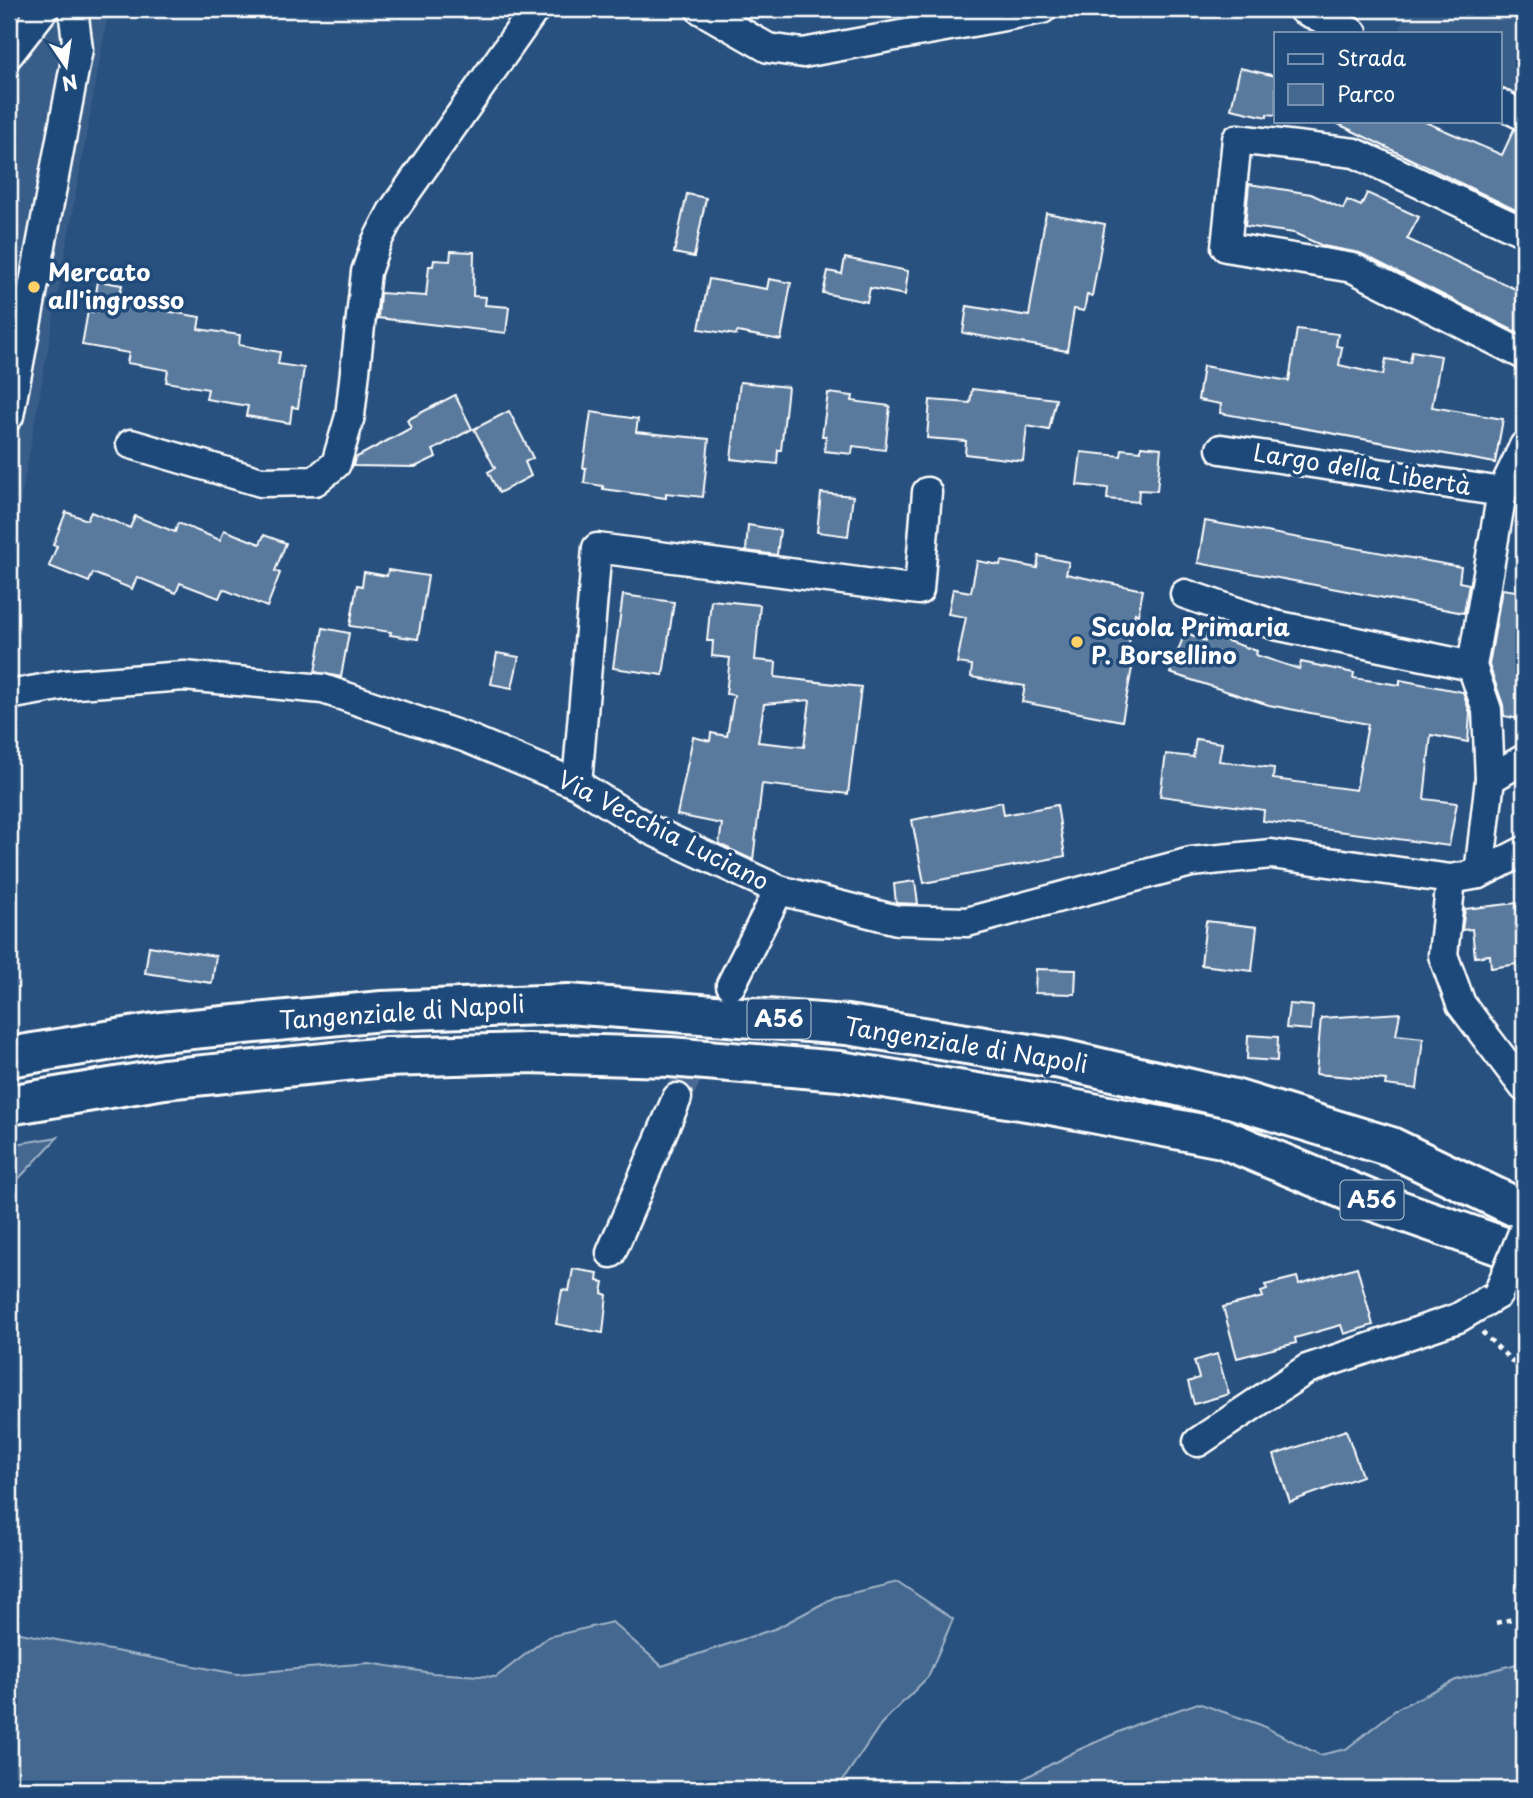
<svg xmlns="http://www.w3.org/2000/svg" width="1533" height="1798" viewBox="0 0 1533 1798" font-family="'Playpen Sans',sans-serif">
  <rect width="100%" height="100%" fill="#28517f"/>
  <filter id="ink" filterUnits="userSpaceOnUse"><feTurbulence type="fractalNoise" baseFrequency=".0143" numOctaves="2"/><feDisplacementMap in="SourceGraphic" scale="14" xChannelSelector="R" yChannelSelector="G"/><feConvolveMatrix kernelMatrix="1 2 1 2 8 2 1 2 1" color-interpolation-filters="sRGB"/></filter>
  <g filter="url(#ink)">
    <g fill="#375d88">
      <path d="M9 9H109L9 566Z"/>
      <path d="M1406 9H1524V99L1500 87V33H1399Z"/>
    </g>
    <g fill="#446890" stroke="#a2b4c8" stroke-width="2">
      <path d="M58 1137 9 1189V1145Z"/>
      <path d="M898 1582 953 1619 928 1677 881 1724 837 1789H9V1631L237 1674 369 1663 432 1673 496 1677 548 1637 612 1622 662 1666 777 1628 835 1597Z"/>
      <path d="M1524 1662V1789H1004L1076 1751 1137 1724 1198 1703 1261 1725 1320 1755 1346 1749 1398 1708 1456 1680Z"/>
    </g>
    <g fill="#5a7a9d" stroke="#fff" stroke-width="2" fill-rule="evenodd">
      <path d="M1240 68 1276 76V115L1267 114V117L1231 109Z"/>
      <path d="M1332 121H1423L1502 155 1514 129 1524 133V214Z"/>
      <path d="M1249 184 1311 194 1343 209 1347 200 1361 206 1367 193 1419 217 1407 239 1524 293V336L1360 253 1323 246 1294 233 1245 226Z"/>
      <path d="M687 194 706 198 694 257 674 253Z"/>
      <path d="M1046 213 1105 224 1092 296 1087 295 1084 311 1074 309 1067 351 963 333 967 306 1029 316Z"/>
      <path d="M451 251 474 252 473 296 486 297 485 305 509 307 506 333 378 318 380 293 426 296 429 266H433L434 260 450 261Z"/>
      <path d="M845 258 908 271 905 295 870 288 867 302 823 293 828 271 842 274Z"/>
      <path d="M709 279 767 289 769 279 791 283 781 340 737 332 736 335 699 329Z"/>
      <path d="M98 281 122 285 120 294 161 301 159 310 200 317 198 329 240 335 239 345 280 352 278 364 304 368 298 408 292 407 290 423 246 416 248 406 206 399 208 389 166 382 168 370 127 363 129 353 82 345 88 311 93 312Z"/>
      <path d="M1297 329 1338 334 1336 346 1342 347 1339 365 1383 375 1386 359 1410 363 1412 351 1441 356 1432 407 1503 419 1495 463 1220 413 1221 404 1198 400 1203 366 1289 381Z"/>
      <path d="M740 382 788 387 781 450H778L777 464 731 459Z"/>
      <path d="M972 389 1056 399 1049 430 1027 426 1023 461 965 454 966 441 927 438 930 400 970 403Z"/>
      <path d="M828 393 853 396 852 401 890 406 885 450 853 446 852 454 824 451 826 436H822Z"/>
      <path d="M455 395 472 429 433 450 436 457 415 467 353 466 355 458 411 428 407 420Z"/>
      <path d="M509 411 533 458 525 462 531 476 499 493 488 472 495 468 474 429Z"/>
      <path d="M591 412 638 419 636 432 709 439 703 497 666 493V498L603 489V486L584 483 586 468H583Z"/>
      <path d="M1141 446 1161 448 1157 491 1139 490 1138 502 1107 499 1108 488 1077 485 1081 452 1121 456 1122 449 1141 451Z"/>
      <path d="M821 493 853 496 848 536 817 532Z"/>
      <path d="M66 512 87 520 91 512 130 528 135 516 175 532 178 523 220 540 224 530 260 544 264 535 286 543 275 571 280 573 267 607 223 589 219 598 180 583 176 593 137 577 132 589 93 573 89 582 49 566 57 546 53 545Z"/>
      <path d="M1205 521 1461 567 1459 582 1469 584 1464 613 1198 563Z"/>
      <path d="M748 525 780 530 777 555 746 551Z"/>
      <path d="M1039 556 1069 562 1066 574 1143 590 1138 615 1135 613 1124 667 1132 668 1122 721 1022 702 1025 686 971 677 972 665 957 663 966 617 948 614 953 589 971 592 977 561 1000 565 1001 561 1037 568Z"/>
      <path d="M388 570 428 576 418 639 390 635 391 632 350 626 357 585 362 586 364 572 387 576Z"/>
      <path d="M1502 589 1524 592V720L1504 716 1503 705 1489 665Z"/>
      <path d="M623 595 674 602 663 675 613 668Z"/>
      <path d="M711 600 760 605 755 660 776 662 775 677 861 687 848 794 762 784 753 860 719 844 722 824 677 815 693 737 710 741 711 733 727 736 734 695 726 694 730 658 712 656 713 641H707ZM810 700 804 747 758 742 764 704Z"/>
      <path d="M323 628 349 633 341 677 315 672Z"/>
      <path d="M1185 632 1205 641 1207 634 1257 651 1256 655 1299 669 1301 662 1354 673 1353 678 1400 685V680L1463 692 1470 713 1468 742 1431 735 1424 799 1457 803 1449 846 1263 821 1264 810 1160 796 1166 754 1193 757 1196 739 1222 743 1219 761 1274 768 1273 779 1356 790 1368 724 1269 705 1170 673Z"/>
      <path d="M497 653 519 657 512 688 491 684Z"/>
      <path d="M1002 802 1004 815 1057 805 1065 856 924 883 912 820Z"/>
      <path d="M915 881 918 904 896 903 894 884Z"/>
      <path d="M1517 903 1524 963 1491 968 1490 955 1475 957 1472 929 1462 930 1465 909Z"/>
      <path d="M1206 921 1257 927 1252 971 1201 965Z"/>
      <path d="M149 946 216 956 212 983 145 973Z"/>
      <path d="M1036 969 1076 970 1075 994 1035 993Z"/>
      <path d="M1289 1004 1313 1006 1311 1030 1286 1028Z"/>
      <path d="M1400 1013 1396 1035 1423 1038 1417 1089 1385 1085 1386 1080 1316 1074 1321 1018Z"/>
      <path d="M1248 1035 1278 1037 1277 1061 1247 1059Z"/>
      <path d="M1357 1267 1373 1325 1344 1334 1341 1325 1295 1338 1296 1343 1237 1358 1223 1307 1263 1297 1261 1292 1267 1290 1265 1285 1297 1277 1299 1284Z"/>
      <path d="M573 1269 598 1273 597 1281 604 1282 602 1293 607 1295 603 1333 556 1324 562 1290 569 1291Z"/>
      <path d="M1217 1354 1229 1394 1194 1404 1188 1382 1199 1378 1194 1361Z"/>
      <path d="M1346 1430 1362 1476 1290 1502 1274 1455Z"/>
    </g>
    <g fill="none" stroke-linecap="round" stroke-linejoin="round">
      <path stroke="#486b92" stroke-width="28" stroke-dasharray="28 14" stroke-linecap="butt" d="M677 1098 723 1000"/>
      <defs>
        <g id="minor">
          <path d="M700 9 768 48 803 53 1042 9"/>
          <path d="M1302 9 1353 33"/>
          <path d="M9 54 44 9"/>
          <path d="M1500 104 1524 116"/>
          <path d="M1524 232 1355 153 1237 139 1226 247 1353 268 1524 355"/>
          <path d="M9 416 78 49 73 9"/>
          <path d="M131 444 261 482 315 481 336 464 350 416 366 272 376 243 392 212 535 9"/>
          <path d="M1221 449 1502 492"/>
          <path d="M1185 594 1275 625 1472 666"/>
          <path d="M9 695 64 685 184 676 323 689 467 738 577 784 651 830 779 890 897 920 967 922 1191 862 1271 854 1451 879 1479 874 1524 851"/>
          <path d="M1490 779 1524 759"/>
          <path d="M577 784 597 548 919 590 927 492"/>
          <path d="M1479 874 1490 779 1487 710 1472 666 1502 492 1524 446"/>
          <path d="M1451 879 1443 955 1461 1004 1524 1087"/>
          <path d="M731 985 779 890"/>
          <path d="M611 1253 677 1098"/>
          <path d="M1198 1442 1307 1369 1458 1318 1498 1294"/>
        </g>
        <g id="highway">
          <path d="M9 1057 161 1032 382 1011 568 1004 847 1025 1061 1059 1234 1099 1391 1147 1524 1211"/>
          <path d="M9 1105 164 1079 385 1057 527 1053 670 1057 840 1071 1051 1105 1222 1138 1370 1200 1524 1254"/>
        </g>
      </defs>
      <use href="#minor" stroke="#fff" stroke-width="33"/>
      <use href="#highway" stroke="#fff" stroke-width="44"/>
      <g stroke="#fff" stroke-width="4.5" stroke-dasharray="5 5" stroke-linecap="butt">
        <path d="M1482 1332 1524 1373"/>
        <path d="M1496 1623 1524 1616"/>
      </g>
      <use href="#minor" stroke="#1f4a7a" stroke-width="28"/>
      <use href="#highway" stroke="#1f4a7a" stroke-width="38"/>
      <defs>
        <path id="minor-bridge" d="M1498 1294 1524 1230"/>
      </defs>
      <use href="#minor-bridge" stroke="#fff" stroke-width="33" stroke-linecap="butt"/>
      <use href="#minor-bridge" stroke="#1f4a7a" stroke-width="28"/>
    </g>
  </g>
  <g fill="#ffd166" stroke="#1f4a7a" stroke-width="2.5">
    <circle cx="34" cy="287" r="7"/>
    <circle cx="1077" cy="642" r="7"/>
  </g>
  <g text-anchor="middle" stroke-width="7" stroke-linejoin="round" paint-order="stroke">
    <g fill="#1f4a7a" stroke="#bcc9d7" stroke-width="2">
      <rect x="747.5" y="999.5" width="63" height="39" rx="5"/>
      <rect x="1340.5" y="1180.5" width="63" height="39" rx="5"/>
    </g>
    <g font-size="23" font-weight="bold" fill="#fff">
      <text x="779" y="1027">A56</text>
      <text x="1372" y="1208">A56</text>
    </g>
    <g font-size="24" font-weight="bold" fill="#fff" stroke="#1f4a7a" text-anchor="start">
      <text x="48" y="281">Mercato<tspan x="48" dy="28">all'ingrosso</tspan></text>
      <text x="1091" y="636">Scuola Primaria<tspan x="1091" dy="28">P. Borsellino</tspan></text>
    </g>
    <g font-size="24" fill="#fff" stroke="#1f4a7a">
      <text transform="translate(1362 470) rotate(9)" y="8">Largo della Libertà</text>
      <text transform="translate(663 831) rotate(27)" y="8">Via Vecchia Luciano</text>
      <text transform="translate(402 1013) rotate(-4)" y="8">Tangenziale di Napoli</text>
      <text transform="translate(966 1046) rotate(9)" y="8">Tangenziale di Napoli</text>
    </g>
  </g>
  <rect width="1533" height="1798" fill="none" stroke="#1f4a7a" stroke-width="35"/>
  <rect x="18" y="18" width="1498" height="1763" fill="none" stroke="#fff" stroke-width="2.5" filter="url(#ink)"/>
  <rect x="1274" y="32" width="228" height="91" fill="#1f4a7a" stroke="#7992af" stroke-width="2"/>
  <rect x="1288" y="54" width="35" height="10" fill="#1f4a7a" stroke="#7992af" stroke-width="2"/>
  <text x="1337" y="66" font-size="21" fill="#ffffff">Strada</text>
  <rect x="1288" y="84" width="35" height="21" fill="#446890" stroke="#7992af" stroke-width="2"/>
  <text x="1337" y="102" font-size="21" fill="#ffffff">Parco</text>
  <g transform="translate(66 66) rotate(167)" stroke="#1f4a7a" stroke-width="5" paint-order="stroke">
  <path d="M0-5L12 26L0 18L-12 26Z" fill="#ffffff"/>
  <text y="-10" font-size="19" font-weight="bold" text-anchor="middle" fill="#ffffff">N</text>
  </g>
</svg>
